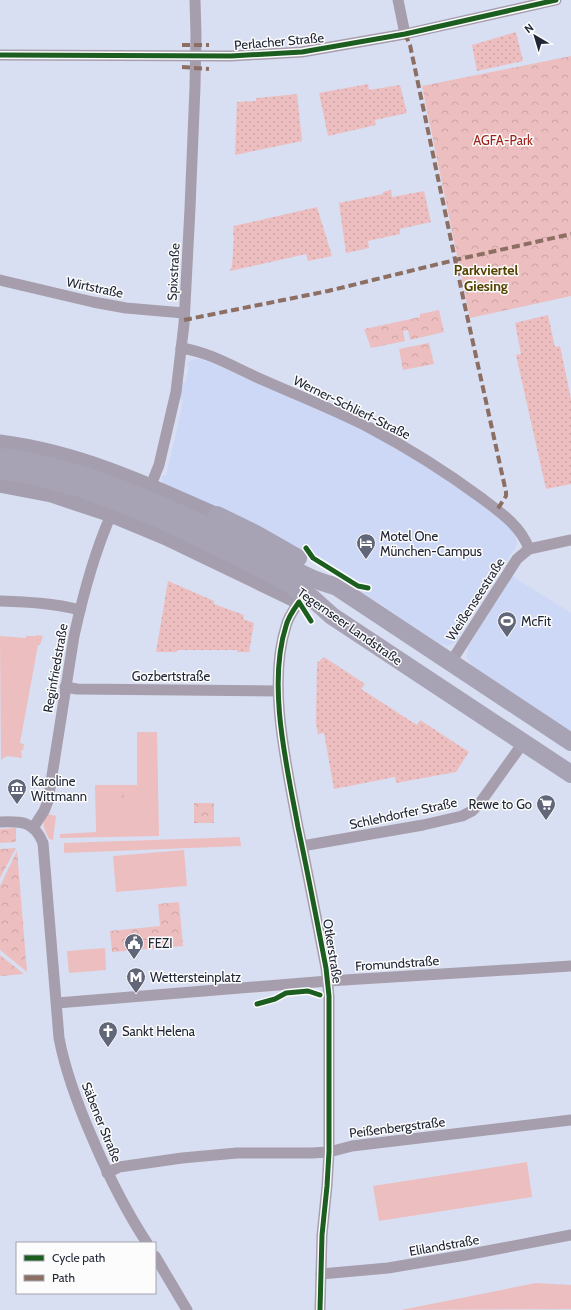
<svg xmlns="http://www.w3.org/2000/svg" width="571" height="1310" viewBox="0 0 571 1310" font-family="Cabin,sans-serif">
  <defs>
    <pattern id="forest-crowns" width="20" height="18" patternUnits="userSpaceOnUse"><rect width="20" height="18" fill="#edbebf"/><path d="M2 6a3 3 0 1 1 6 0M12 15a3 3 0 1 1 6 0" fill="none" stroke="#cba3a5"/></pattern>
    <pattern id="garden-dots" width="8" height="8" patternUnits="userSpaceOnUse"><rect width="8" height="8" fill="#edbebf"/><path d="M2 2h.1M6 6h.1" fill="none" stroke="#cba3a5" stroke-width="1.8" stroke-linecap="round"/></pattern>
  </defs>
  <rect width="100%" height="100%" fill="#d8dff2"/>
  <g fill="#cdd8f6">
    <path d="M196 359H200L211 363 332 415 374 436 429 468 462 490 494 514 513 530 517 542 515 548 458 634 460 636 457 641 451 645 446 646 439 643 321 565 296 551 166 487 162 481V475L166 476 176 434 183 400 179 399 182 382H186L189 366 186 365 191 360Z"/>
    <path d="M512 576 571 613V731L473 666 467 658V652L469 645Z"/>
  </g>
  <g fill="#edbebf">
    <path d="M36 635 43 636 40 645H38L20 743 24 744 23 750 21 751 22 758 7 756 2 759 1 762 0 636 26 638V636H36Z"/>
    <path d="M137 732H157L159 836 60 838V834L96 832 95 785H137Z"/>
    <path d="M47 814 56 816 53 840 49 839C44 827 41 826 47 814Z"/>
    <path d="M240 837 241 846 64 853V843Z"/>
    <path d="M184 850 187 886 116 892 113 856Z"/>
    <path d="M105 948 106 970 69 973 67 951Z"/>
    <path d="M527 1162 532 1197 379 1221 373 1186Z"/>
    <path d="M536 1283 571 1285V1309L401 1310Z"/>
  </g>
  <g fill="url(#forest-crowns)">
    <path d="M571 56V296L470 318 422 86Z"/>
    <path d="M439 310 444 332 410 340 408 330 403 331 405 341 371 348 364 329 420 317V314Z"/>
    <path d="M429 343 434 364 403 370 399 349Z"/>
    <path d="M115 793H124V802L115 803Z"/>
    <rect x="194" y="803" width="20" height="20"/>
    <path d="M16 828V840L15 842 0 843V829Z"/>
    <path d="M16 848 0 878V849Z"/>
    <path d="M17 851 27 972 0 950V886Z"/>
    <path d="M179 902 183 946 112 952 110 931 160 926 158 904Z"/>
    <path d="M0 955 24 974 0 976Z"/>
  </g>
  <g fill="url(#garden-dots)">
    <path d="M516 32 523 61 477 71 472 45Z"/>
    <path d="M368 84 369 90 400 85 407 113 375 120 376 125 328 136 319 93Z"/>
    <path d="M297 94 302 141 235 155 237 102 256 101V98H258Z"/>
    <path d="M391 190 392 197 424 191 431 222 400 229V234L368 241 369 248 346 253 339 203 383 194V192Z"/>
    <path d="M317 207 332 256 308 261 306 254 230 271 231 268 232 267 234 236 233 235 234 226Z"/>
    <path d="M548 315 555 347 560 346 571 399V484L546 489 516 355 521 354 515 323Z"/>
    <path d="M168 581 214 601V604L244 615 243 619 254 623 249 652H237V650H177V652H156Z"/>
    <path d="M324 657 365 684 361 689 417 725 420 720 469 752 456 772 396 783 395 777 334 789 324 733 318 734 316 725 317 663Z"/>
  </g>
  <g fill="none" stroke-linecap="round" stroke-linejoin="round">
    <g stroke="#a79ead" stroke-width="11">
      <path d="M398 0 405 34"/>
      <path d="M0 55 231 56 302 52 405 34 556 0"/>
      <path d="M0 280 93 302 126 308 184 313"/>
      <path d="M181 348C210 352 237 369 263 380 299 396 335 410 370 428 408 448 446 472 480 497 500 512 521 526 529 549"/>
      <path d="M151 485 159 465 176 392 184 324 190 208 195 87 196 35 195 0"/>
      <path d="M0 601C27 602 54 603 80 610"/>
      <path d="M299 602C294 609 288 617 286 626 267 685 287 767 298 827 308 874 317 921 326 968L329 996V1152L327 1186 322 1235 320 1310"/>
      <path d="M451 662 517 559 529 549 571 540"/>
      <path d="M65 687 77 689 277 691"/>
      <path d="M0 822C21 821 34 821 43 843L59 1038C66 1075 79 1108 94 1142 109 1177 126 1211 147 1243"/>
      <path d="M33 828 44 811 48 801 74 636C83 595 94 553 111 515"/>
      <path d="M302 846 423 825 462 816 472 811 480 803 523 743"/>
      <path d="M57 1003 328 981 571 966"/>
      <path d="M107 1173 119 1167 182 1158 237 1153H311L329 1152 352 1146 571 1120"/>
      <path d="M155 1256 187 1310"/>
      <path d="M321 1274 388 1268 466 1255 571 1235"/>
    </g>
    <g stroke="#a59eaf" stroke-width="15">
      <path d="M0 442C78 452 146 483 217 515"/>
      <path d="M0 485 51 495 111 515 164 537 299 602"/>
    </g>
    <g stroke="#a8a2b5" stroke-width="18">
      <path d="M0 457C91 468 173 510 255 549 274 558 292 570 311 578 320 582 329 584 337 587L571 742"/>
      <path d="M0 470 33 476 83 489 153 516 236 556 277 577 312 598 332 616 571 774"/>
      <path d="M217 515 256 534 298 558"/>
    </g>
    <g stroke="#8d6e63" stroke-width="4" stroke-dasharray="8 4" stroke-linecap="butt">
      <path d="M405 34 410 45 464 302 506 492V496L497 510"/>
      <path d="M182 45H209"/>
      <path d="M182 67 209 69"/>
      <path d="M184 320 328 291 455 260 571 234"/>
    </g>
    <defs>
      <g id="cycleway">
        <path d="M0 55 231 56 302 52 405 34 556 0"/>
        <path d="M306 548 313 558 358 586 368 588"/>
        <path d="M311 621 299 602C294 609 288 617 286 626 267 685 287 767 298 827 308 874 317 921 326 968L329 996V1152L327 1186 322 1235 320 1310"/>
        <path d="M257 1004 275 999 286 993 308 991 320 995"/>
      </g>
    </defs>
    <use href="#cycleway" stroke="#fcfcfc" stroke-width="8"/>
    <use href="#cycleway" stroke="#1b5e20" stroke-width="5"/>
  </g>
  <defs>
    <symbol id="hotel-pin" viewBox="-11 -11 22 30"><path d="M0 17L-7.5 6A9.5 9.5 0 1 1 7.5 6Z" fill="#616778" stroke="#fcfcfc"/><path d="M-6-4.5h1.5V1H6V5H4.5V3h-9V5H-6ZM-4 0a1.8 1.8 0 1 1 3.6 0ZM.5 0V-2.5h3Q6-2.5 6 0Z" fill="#fff"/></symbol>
    <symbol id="stadium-pin" viewBox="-11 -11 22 30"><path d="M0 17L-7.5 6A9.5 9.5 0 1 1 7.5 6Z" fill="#616778" stroke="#fcfcfc"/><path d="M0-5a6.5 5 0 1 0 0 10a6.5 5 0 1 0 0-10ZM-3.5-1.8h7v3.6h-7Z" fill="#fff"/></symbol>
    <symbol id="museum-pin" viewBox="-11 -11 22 30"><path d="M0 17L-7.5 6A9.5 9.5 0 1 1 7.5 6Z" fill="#616778" stroke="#fcfcfc"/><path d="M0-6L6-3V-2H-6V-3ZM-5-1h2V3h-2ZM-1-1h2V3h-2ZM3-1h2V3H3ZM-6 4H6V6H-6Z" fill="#fff"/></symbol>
    <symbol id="supermarket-pin" viewBox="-11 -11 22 30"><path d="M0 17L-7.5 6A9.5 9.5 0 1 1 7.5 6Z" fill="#616778" stroke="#fcfcfc"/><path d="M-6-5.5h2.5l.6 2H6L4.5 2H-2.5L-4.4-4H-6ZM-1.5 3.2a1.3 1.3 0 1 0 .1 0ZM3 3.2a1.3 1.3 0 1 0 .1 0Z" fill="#fff"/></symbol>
    <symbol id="civic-pin" viewBox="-11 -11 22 30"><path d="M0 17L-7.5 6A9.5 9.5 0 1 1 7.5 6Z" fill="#616778" stroke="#fcfcfc"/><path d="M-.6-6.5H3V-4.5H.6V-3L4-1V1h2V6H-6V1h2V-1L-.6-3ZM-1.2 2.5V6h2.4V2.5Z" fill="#fff"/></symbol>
    <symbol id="metro-pin" viewBox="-11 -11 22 30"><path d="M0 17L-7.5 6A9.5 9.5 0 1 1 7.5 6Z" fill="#616778" stroke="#fcfcfc"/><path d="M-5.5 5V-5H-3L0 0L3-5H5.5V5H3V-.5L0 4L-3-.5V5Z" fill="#fff"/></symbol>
    <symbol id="church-pin" viewBox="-11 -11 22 30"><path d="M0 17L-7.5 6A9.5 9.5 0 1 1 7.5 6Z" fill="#616778" stroke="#fcfcfc"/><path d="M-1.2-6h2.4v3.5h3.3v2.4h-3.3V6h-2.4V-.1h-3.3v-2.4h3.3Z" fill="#fff"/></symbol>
  </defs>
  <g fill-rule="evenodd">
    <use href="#hotel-pin" x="355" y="532" width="22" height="30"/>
    <use href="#stadium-pin" x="496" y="610" width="22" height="30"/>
    <use href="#museum-pin" x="6" y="777" width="22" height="30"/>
    <use href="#supermarket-pin" x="535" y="793" width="22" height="30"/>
    <use href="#civic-pin" x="123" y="932" width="22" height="30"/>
    <use href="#metro-pin" x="125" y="966" width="22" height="30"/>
    <use href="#church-pin" x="97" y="1020" width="22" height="30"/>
  </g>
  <g text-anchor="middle" stroke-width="3" stroke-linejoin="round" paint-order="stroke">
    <g font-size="13" fill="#212636" stroke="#fcfcfc">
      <text transform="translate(279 41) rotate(-5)" y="5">Perlacher Straße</text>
      <text transform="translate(173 272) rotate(-87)" y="5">Spixstraße</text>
      <text transform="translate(95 287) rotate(12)" y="5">Wirtstraße</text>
      <text transform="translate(352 407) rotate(26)" y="5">Werner-Schlierf-Straße</text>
      <text transform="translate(475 599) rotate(-57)" y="5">Weißenseestraße</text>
      <text transform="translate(350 626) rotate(35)" y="5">Tegernseer Landstraße</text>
      <text transform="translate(55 668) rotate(-80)" y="5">Reginfriedstraße</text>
      <text x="171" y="681">Gozbertstraße</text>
      <text transform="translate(403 813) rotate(-12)" y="5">Schlehdorfer Straße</text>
      <text transform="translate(333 951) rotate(81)" y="5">Otkerstraße</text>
      <text transform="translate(397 963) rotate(-4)" y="5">Fromundstraße</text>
      <text transform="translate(102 1122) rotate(68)" y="5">Säbener Straße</text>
      <text transform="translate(397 1127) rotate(-7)" y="5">Peißenbergstraße</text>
      <text transform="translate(444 1245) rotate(-10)" y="5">Elilandstraße</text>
    </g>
    <g font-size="13" fill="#9c221a" stroke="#fcfcfc">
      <text x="503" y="145">AGFA-Park</text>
    </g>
    <g font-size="13" fill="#212636" stroke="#fcfcfc" text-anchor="start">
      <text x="380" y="541">Motel One<tspan x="380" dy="15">München-Campus</tspan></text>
      <text x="521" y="626">McFit</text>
      <text x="31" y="786">Karoline<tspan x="31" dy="15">Wittmann</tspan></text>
      <text x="532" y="809" text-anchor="end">Rewe to Go</text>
      <text x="148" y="948">FEZI</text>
      <text x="150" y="982">Wettersteinplatz</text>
      <text x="122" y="1036">Sankt Helena</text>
    </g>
    <g font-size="14" font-weight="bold" fill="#564200" stroke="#fcfcfc">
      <text x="486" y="275">Parkviertel<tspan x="486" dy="16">Giesing</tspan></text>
    </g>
  </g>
  <rect x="16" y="1242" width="140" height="52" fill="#fcfcfc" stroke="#a4a6ad"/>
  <rect x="24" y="1255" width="20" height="6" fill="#1b5e20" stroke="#a4a6ad"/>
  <text x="52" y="1262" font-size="12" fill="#212636">Cycle path</text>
  <rect x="24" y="1275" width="20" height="6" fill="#8d6e63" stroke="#a4a6ad"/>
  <text x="52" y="1282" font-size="12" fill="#212636">Path</text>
  <g transform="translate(535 36) rotate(322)" stroke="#fcfcfc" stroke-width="3" paint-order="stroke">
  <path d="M0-3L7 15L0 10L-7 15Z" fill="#212636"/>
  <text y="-6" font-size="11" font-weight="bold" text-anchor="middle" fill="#212636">N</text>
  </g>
</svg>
